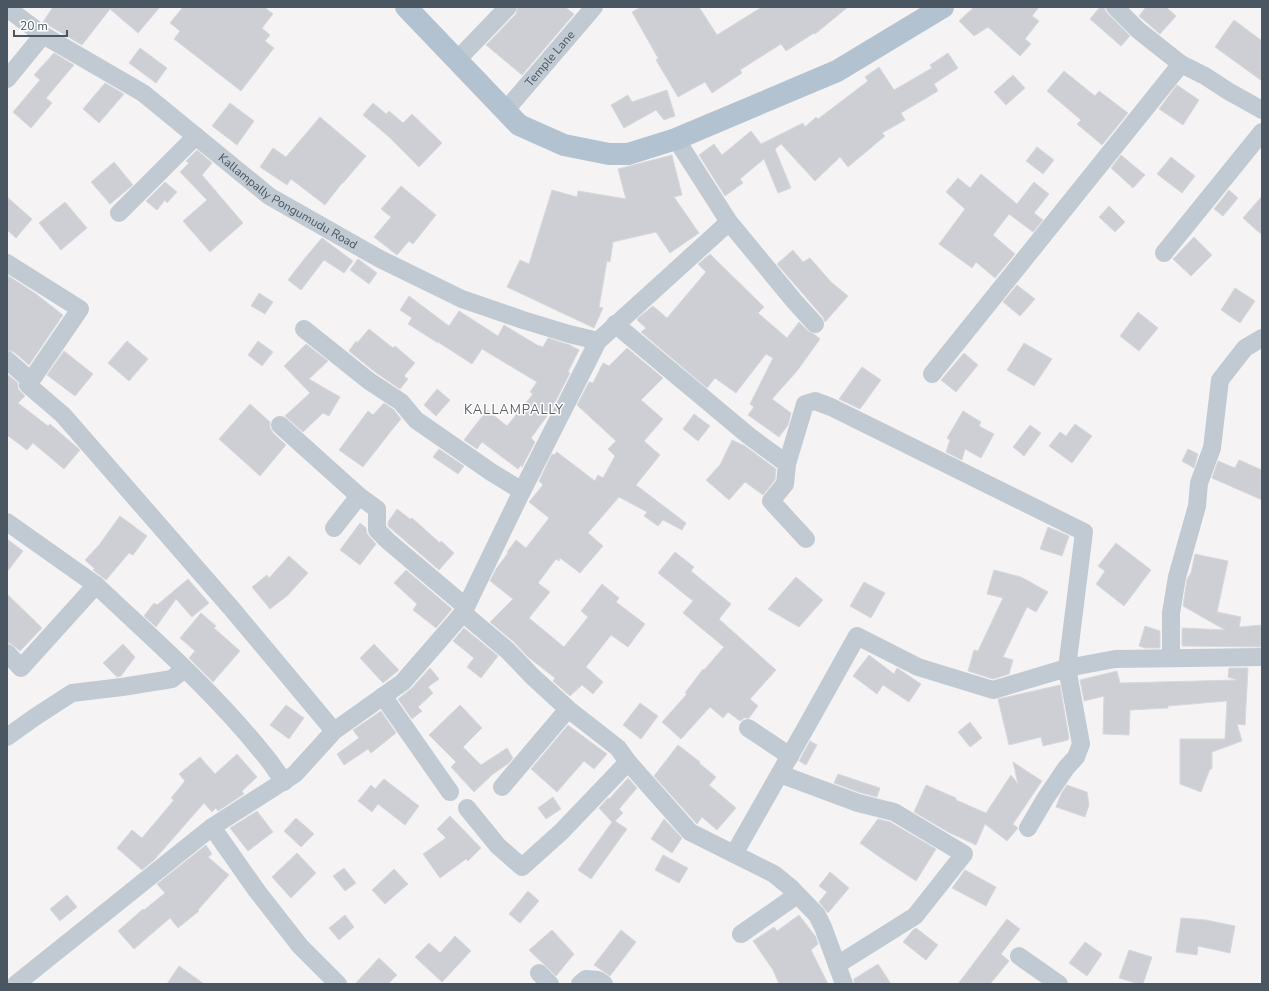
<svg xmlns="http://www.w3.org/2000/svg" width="1269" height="991" viewBox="0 0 1269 991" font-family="'Nunito Sans',sans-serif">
  <rect width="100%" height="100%" fill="#f5f3f3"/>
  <g fill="#cdcfd5" stroke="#d7d9de">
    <path d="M53 7H160L138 33 110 9 82 45 43 22Z"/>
    <path d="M183 7H264L273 14 262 28 270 35 265 41 274 48 241 91 174 39 180 31 170 23Z"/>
    <path d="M518 7H565L574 14 522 75 486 45 516 14Z"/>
    <path d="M641 7H699L717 35 762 7H848L815 34 814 33 786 51 781 44 740 70 742 73 712 93 705 82 678 97 656 60 658 58 632 12Z"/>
    <path d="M974 7H1039L1032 16 1039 21 1025 39 1031 44 1020 56 988 27 974 36 959 21Z"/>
    <path d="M1100 7H1105V10L1108 14 1130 36 1121 46 1090 19Z"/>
    <path d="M1146 7H1166L1176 16 1160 34 1139 16Z"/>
    <path d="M1234 20 1262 41V81L1215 47Z"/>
    <path d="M140 48 167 68 156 83 129 63Z"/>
    <path d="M54 53 74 65 46 98 52 103 31 128 13 112 40 80 34 75Z"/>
    <path d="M948 53 958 68 934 84 938 91 901 113 905 120 882 133 885 136 848 167 840 157 815 181 781 144 775 149 791 188 778 193 764 159 740 179 743 183 725 196 699 155 714 144 722 155 751 131 761 144 803 123 805 127 816 117 818 119 868 81 865 77 879 67 894 90 932 68 930 65Z"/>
    <path d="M1064 71 1095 96 1099 91 1128 113 1102 145 1077 124 1081 120 1047 91Z"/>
    <path d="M1013 75 1025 88 1006 105 994 92Z"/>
    <path d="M105 83 124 94 99 123 83 109Z"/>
    <path d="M1177 85 1199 100 1183 125 1159 109Z"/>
    <path d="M667 90 675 116 664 120 656 110 624 128 611 105 628 95 632 102Z"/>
    <path d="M230 103 254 121 237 145 212 126Z"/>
    <path d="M373 103 386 114 389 111 403 123 412 114 442 143 419 167 388 136 363 115Z"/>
    <path d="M320 117 366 156 343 183H342L325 205 291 179 287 185 260 167 273 148 286 157Z"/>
    <path d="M1037 147 1054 160 1043 174 1026 161Z"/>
    <path d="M197 150 212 163 202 175 243 223 210 252 183 221 207 200 180 172 189 163 186 161Z"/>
    <path d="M672 155 682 195 674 197 699 233 670 253 656 232 613 242 610 262 607 261 599 307 603 308 594 328 507 287 520 260 529 264 552 190 577 197 578 191 626 199 618 169Z"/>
    <path d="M1121 155 1145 175 1133 188 1111 168Z"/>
    <path d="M1171 157 1195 176 1182 193 1157 174Z"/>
    <path d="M114 162 133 185 110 204 91 182Z"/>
    <path d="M981 174 1017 204 1034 182 1049 194 1034 213 1043 220 1033 232 1009 214 993 235 1015 254 995 278 976 262 972 268 939 244 965 209 946 192 958 178 970 188Z"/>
    <path d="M165 182 177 192 167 203 165 200 157 210 146 201Z"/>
    <path d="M401 186 436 215 413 244 409 241 397 255 374 237 391 217 381 209Z"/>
    <path d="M1229 190 1238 198 1223 216 1214 209Z"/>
    <path d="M1262 196V235L1243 218Z"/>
    <path d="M7 197 32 219 16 238 7 230Z"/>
    <path d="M65 202 87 228 61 250 39 223Z"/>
    <path d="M1109 206 1125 222 1115 232 1099 217Z"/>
    <path d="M1194 237 1212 255 1191 276 1173 259Z"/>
    <path d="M322 238 353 261 344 273 324 260 301 290 288 280 305 258Z"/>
    <path d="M793 250 803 262 810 258 831 282 848 296 825 322 823 317 777 264Z"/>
    <path d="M710 254 764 307 758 313 787 338 799 322 808 331 814 334 820 339 797 371 772 399 791 413 788 425 779 437 748 415 754 407 750 404 773 358 766 354 736 393 715 378 707 388 641 332 646 328 637 320 638 318 653 306 667 318 706 272 698 264Z"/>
    <path d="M358 259 377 273 369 284 350 270Z"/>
    <path d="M7 275 36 294 63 315 29 365 14 352 7 350Z"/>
    <path d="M1017 285 1035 299 1020 316 1003 302Z"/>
    <path d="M1235 288 1255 301 1240 323 1221 310Z"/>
    <path d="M259 293 273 302 265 314 251 306Z"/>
    <path d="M409 296 449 326 459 311 498 336 504 325 537 345 543 347 548 338 570 345 579 350 568 372 570 373 550 412 531 438 535 442 522 467 521 465 518 469 482 442 477 449 464 440 487 410 507 426 533 394 530 392 537 382 482 349 472 364 438 342V343L408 324 412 318 400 310Z"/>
    <path d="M1138 312 1158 328 1139 351 1120 336Z"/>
    <path d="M369 329 393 348 395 346 415 363 404 376 408 379 400 389 375 372 349 351 356 341 357 343Z"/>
    <path d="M127 341 148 359 129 381 108 363Z"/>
    <path d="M258 341 273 352 262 366 248 355Z"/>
    <path d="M1024 343 1052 359 1034 386 1007 370Z"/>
    <path d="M306 344 328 361 309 379 340 397 329 416 323 413 303 432 285 416 310 393 284 366Z"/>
    <path d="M627 348 663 378 641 400 663 419 644 441 660 455 636 485 686 523 682 530 663 520 658 526 644 516 647 512 619 497 588 533 603 546 580 573 560 558 559 561 556 559 538 583 550 592 529 618 564 647 588 617 581 611 602 584 619 598 616 602 645 624 628 647 611 635 586 667 603 682 593 694 582 685 570 696 553 681 555 678 528 657 514 642 490 622 513 599 490 581 496 569 508 553 507 552 516 540 526 548 549 518 529 502 543 485 539 481 552 454 554 455 557 452 595 481 598 475 603 478 615 456 608 449 616 441 577 405 589 382 593 383 603 363 609 366Z"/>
    <path d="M64 351 93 374 75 396 47 375Z"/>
    <path d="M964 353 978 365 956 392 941 380Z"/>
    <path d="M862 367 881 380 860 409 839 399Z"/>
    <path d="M7 374 18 383V389L25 396 18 403 48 426 50 424 80 450 64 469 33 443 27 450 7 435Z"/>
    <path d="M437 389 450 400 436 416 424 405Z"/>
    <path d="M384 403 394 410 401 419 391 431 363 467 339 450 368 411 373 415Z"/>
    <path d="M250 404 270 422V428L273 433 286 445 260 476 219 439Z"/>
    <path d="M963 411 981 422 979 426 994 434 981 458 965 449 962 460 946 452 950 440 947 438Z"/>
    <path d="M694 414 710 426 698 441 683 429Z"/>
    <path d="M1075 424 1092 436 1072 463 1049 446 1060 432 1066 436Z"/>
    <path d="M1030 425 1041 433 1024 456 1013 447Z"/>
    <path d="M732 440 745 446 776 469 775 480 763 495 745 482 729 500 706 480 720 465Z"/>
    <path d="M439 449 464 466 458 474 433 457Z"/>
    <path d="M1188 449 1198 454 1194 468 1182 461Z"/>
    <path d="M1239 460 1262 470V500L1212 478 1218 461 1235 468Z"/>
    <path d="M397 509 410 519 412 518 440 543 441 541 454 553 439 570 388 526V522Z"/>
    <path d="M120 516 147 536 133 555 129 553 106 580 93 570 95 569 85 560 99 545Z"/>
    <path d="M360 523 366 528 367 534 376 544 360 565 340 550Z"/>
    <path d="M1048 527 1069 536 1062 556 1040 549Z"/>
    <path d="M7 539 23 551 7 572Z"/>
    <path d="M1116 543 1151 570 1124 606 1096 584 1105 571 1098 566Z"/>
    <path d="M675 552 694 567 691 571 731 604 719 619 776 670 750 699 758 706 749 718H744L740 721 728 712 723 718 710 707 681 739 662 722 687 694 685 693 703 669 704 670 724 647 683 613 693 601 658 573Z"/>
    <path d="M1195 554 1228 561 1217 612 1241 617 1239 627 1262 625V647L1182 646V628L1225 630 1183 606 1187 579 1191 573Z"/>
    <path d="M289 556 308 573 287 596 270 609 252 587 267 575 269 578Z"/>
    <path d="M406 570 452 609 436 628 413 610 417 604 394 583Z"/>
    <path d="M994 570 1021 577 1048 592 1036 612 1027 607 1003 657 1013 660 1009 674 993 679 968 671 974 650 978 651 1003 598 987 594Z"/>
    <path d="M796 577 823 600 799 627 768 609Z"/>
    <path d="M188 579 209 603 192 617 176 599 156 627 144 616 154 603 157 605Z"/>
    <path d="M864 582 885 593 871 618 850 606Z"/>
    <path d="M7 594 42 628 20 651 14 646 10 643H7Z"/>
    <path d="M201 613 216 626 214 628 240 651 213 682 189 658 195 651 180 638Z"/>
    <path d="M1145 626 1160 631V648H1145L1139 646Z"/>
    <path d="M464 628 498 656 481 678 467 667 474 658 453 641Z"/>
    <path d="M123 644 135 657 121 676 117 677 103 663Z"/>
    <path d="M374 644 399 670 383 683 360 658Z"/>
    <path d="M869 655 894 674 897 668 921 684 909 702 883 685 877 694 853 676Z"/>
    <path d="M430 668 439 679 428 687 433 693 418 707 422 711 412 719 398 699 411 689Z"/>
    <path d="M1229 668H1248L1245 725 1237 724 1242 741 1212 752V769H1210L1201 792 1180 784V739H1225L1227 701 1168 706V708L1130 710 1129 735 1103 734 1104 696 1084 701 1080 680 1117 671 1120 683 1237 680 1228 677Z"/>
    <path d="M1060 685 1069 738 1068 740 1043 746 1041 737 1009 745 998 699Z"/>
    <path d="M640 703 658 716 641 739 623 725Z"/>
    <path d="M286 705 304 718 289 739 270 725Z"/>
    <path d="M460 705 482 728 463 747 481 765 507 748 513 758 509 763 493 774 474 792 451 767 456 762 429 735Z"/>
    <path d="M381 711 396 733 371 753 368 749 344 765 337 754 359 738 353 730Z"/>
    <path d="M970 722 982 738 970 747 958 732Z"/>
    <path d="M568 725 607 754 594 769 584 761 557 792 531 769Z"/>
    <path d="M810 741 817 745 806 765 799 761Z"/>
    <path d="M678 745 700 762 699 763 716 777 709 785 736 808 717 830 702 817 697 824 654 776Z"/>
    <path d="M237 754 257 777 242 791 244 794 218 811 216 808 212 812 204 803 154 860 142 870 117 848 132 830 142 838 174 800 171 798 185 781 179 774 200 757 215 774Z"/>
    <path d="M1013 762 1042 781 1013 824 1018 828 1007 841 985 824 976 845 948 832 914 812 926 785 956 798V800L986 813 1011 775 1018 784Z"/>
    <path d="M838 774 880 788 877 797 861 793 834 783Z"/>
    <path d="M628 778 637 788 619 809 623 813 615 821 627 829 591 879 578 870 612 822 599 808 608 798 609 799Z"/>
    <path d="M384 779 419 806 405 825 378 804 372 812 358 801 371 785 375 789Z"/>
    <path d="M1067 785 1087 792 1089 805 1085 817 1056 807 1061 794Z"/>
    <path d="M553 797 561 809 546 819 538 808Z"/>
    <path d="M257 811 273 832 248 851 230 828Z"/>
    <path d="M450 816 481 848 468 861 466 859 440 878 423 854 446 838 437 829Z"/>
    <path d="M296 818 314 834 301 847 284 831Z"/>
    <path d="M664 819 682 838 672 853 651 839Z"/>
    <path d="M878 819 890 822 936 849 916 881 881 858 860 843Z"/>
    <path d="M206 845 212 854 208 857 229 875 198 910 199 911 178 928 170 918 134 949 118 931 143 909 144 910 165 893 157 884Z"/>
    <path d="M297 853 316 873 291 898 272 877Z"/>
    <path d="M663 855 688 868 679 883 655 870Z"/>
    <path d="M344 868 356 883 345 891 333 876Z"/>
    <path d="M394 869 408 884 385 904 372 890Z"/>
    <path d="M965 870 996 887 986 906 952 888Z"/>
    <path d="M830 872 849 888 828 913 819 902 827 892 819 886Z"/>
    <path d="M528 891 539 901 520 923 509 914Z"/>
    <path d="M67 895 77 907 60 921 50 909Z"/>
    <path d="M345 915 354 927 339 940 329 928Z"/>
    <path d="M799 915 816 937 818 944 811 950 828 984H779L773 970 753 941 774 927 777 931Z"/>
    <path d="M1181 918 1206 920 1235 926 1230 953 1198 946 1197 955 1176 952Z"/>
    <path d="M1007 919 1020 929 1001 954 1009 961 990 984H958Z"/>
    <path d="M916 928 938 945 926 960 903 942 913 930Z"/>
    <path d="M552 930 574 954 556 976 529 950Z"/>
    <path d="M621 930 636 942 610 976 594 965Z"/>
    <path d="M455 936 471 951 442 982 415 957 429 943 440 953Z"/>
    <path d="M1085 942 1102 954 1087 976 1069 963Z"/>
    <path d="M1129 950 1152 957 1143 984H1139L1119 978Z"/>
    <path d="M379 958 397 975 388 984H355Z"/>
    <path d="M878 964 891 984H854V979Z"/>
    <path d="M179 966 204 984H167Z"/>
  </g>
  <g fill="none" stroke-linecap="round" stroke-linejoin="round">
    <g stroke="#c1cad2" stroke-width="18">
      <path d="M1115 7 1138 30 1181 64 1205 76 1228 91 1262 110"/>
      <path id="s1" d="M7 8 43 35 143 93 269 196 380 259 462 299 523 320 569 334 598 341"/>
      <path d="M457 60 508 7"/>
      <path d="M7 79 43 35"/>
      <path id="s2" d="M505 111 594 7"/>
      <path d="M119 213 196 136"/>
      <path d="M729 222 795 302 815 324"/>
      <path d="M1164 253 1262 132"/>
      <path d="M7 263 80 309 28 385 63 415 232 609 334 731"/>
      <path d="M615 324 749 436 787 464"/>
      <path d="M304 329 369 381 401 402 416 420 491 472 522 491"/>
      <path d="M7 360 31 381"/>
      <path d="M932 374 1181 64"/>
      <path d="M280 425 359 496 377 509V530L388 541 466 607"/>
      <path d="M7 522 96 585"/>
      <path d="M334 528 359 496"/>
      <path d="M806 539 771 501 785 484 787 464 805 404 815 401 831 407 1084 532 1067 668 1081 744 1076 757 1066 768 1045 799 1028 828"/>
      <path d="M463 613 507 650 533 677 568 709 618 748 628 762 690 832 774 874 791 888 817 915 823 927 844 984"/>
      <path d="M7 653 21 668 96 585C153 639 213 691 262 752 270 761 277 772 284 782"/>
      <path d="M1171 658V613L1177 577 1197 506 1199 483 1212 448 1220 380 1245 348 1262 338"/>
      <path d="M383 696 450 792"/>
      <path d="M748 728 790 756"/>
      <path d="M7 737 35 717 72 693 122 687 172 679 184 669"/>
      <path d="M780 774 858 803 894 812 964 854 915 916 837 965"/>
      <path d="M502 787 568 709"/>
      <path d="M467 808 498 846 522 867 561 832 628 762"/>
      <path d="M212 827 257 891 300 946 338 984"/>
      <path d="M734 854 809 722 857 636 918 667 993 690 1067 668 1115 659 1262 657"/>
      <path d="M741 934 797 895"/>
      <path d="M1019 956 1059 984"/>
      <path d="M539 973 550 984"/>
      <path d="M16 984 212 827 295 774 334 731 403 682 463 613 522 491 598 341 729 222 676 139"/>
      <path d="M580 984 586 979 598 980 604 984"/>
    </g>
    <path stroke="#b3c2d1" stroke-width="22" d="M406 7 519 125 564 145 609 154H628L676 139 837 71 943 7"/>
  </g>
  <g text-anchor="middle" stroke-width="3" stroke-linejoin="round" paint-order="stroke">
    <g font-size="12" fill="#4a5661" stroke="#fff">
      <text dy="4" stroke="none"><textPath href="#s2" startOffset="69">Temple Lane</textPath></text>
      <text dy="4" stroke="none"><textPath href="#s1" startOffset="342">Kallampally Pongumudu Road</textPath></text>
    </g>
    <g font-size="13" letter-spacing="1" fill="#5f6368" stroke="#fff">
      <text x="514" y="414">KALLAMPALLY</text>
    </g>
  </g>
  <rect width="1269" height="991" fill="none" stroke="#4a5661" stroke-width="16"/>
  <path d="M14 30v6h53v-6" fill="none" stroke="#4a5661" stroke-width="2"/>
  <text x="20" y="30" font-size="12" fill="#4a5661" stroke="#ffffff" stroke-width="3" paint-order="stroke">20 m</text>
</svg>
